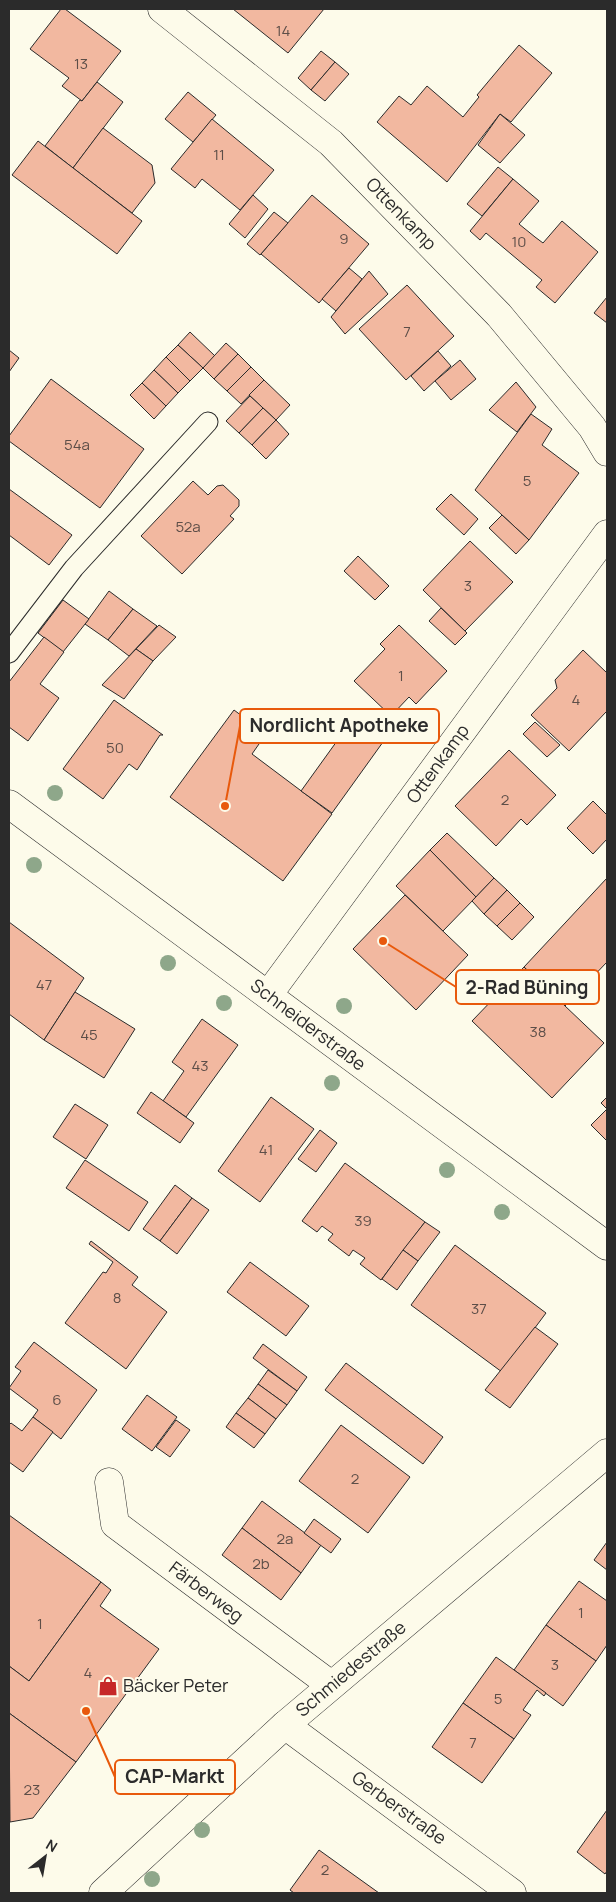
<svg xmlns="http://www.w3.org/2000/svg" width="616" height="1902" viewBox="0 0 616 1902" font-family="Manrope,sans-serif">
  <rect width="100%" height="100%" fill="#fdfbea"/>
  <g fill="#f2b8a0" stroke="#2b2b2b">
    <path d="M61 9H65L121 51 82 101 62 86 69 78 30 49Z"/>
    <path d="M233 9H324L288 53Z"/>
    <path d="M519 45 552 73 511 122 500 114 447 182 377 122 399 96 411 105 427 86 463 117 479 97 477 95Z"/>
    <path d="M321 51 335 62 311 90 298 78Z"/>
    <path d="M335 62 349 74 325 101 311 90Z"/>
    <path d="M97 82 123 102 73 168 45 146 80 100 82 101Z"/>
    <path d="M188 92 216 115 193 142 165 119Z"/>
    <path d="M500 114 525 135 500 163 478 145Z"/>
    <path d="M212 119 274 170 240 210 202 179 195 188 171 169Z"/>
    <path d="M103 128 152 165 155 183 132 213 73 168Z"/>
    <path d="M38 141 142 221 117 254 12 175Z"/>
    <path d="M498 167 513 179 482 216 467 204Z"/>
    <path d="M513 179 539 201 519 224 535 237 543 243 562 221 598 252 555 303 536 287 542 280 486 233 480 240 470 231Z"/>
    <path d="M253 195 268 209 245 238 229 224Z"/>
    <path d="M312 195 369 244 319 303 261 254Z"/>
    <path d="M274 212 288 223 260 255 247 244Z"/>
    <path d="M349 268 362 279 336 311 322 299Z"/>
    <path d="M369 271 388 294 345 334 331 317Z"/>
    <path d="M407 285 454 336 406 380 359 329Z"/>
    <path d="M607 297V323L594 313Z"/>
    <path d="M190 332 215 356 203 368 178 345Z"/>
    <path d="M226 343 238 354 214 379 203 368Z"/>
    <path d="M178 345 203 368 190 381 166 357Z"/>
    <path d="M9 350 19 358 9 372Z"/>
    <path d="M438 351 451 366 424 391 411 376Z"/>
    <path d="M238 354 251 367 227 391 214 379Z"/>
    <path d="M166 357 190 381 178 393 154 370Z"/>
    <path d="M460 360 476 379 451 400 435 381Z"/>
    <path d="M251 367 264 380 241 404 227 391Z"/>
    <path d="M154 370 178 393 166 406 142 383Z"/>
    <path d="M51 379 144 449 100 508 9 441V436Z"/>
    <path d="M264 380 290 405 276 420 249 395Z"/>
    <path d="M516 382 536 407 517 432 489 410Z"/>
    <path d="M142 383 166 406 154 419 130 395Z"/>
    <path d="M250 396 263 408 239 433 226 421Z"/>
    <path d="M263 408 276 420 252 445 239 433Z"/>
    <path d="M531 414 552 429 542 445 579 473 529 540 475 490Z"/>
    <path d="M276 420 289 434 266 459 252 445Z"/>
    <path d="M193 481 208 495 217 486 223 485 239 500V506L230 516 234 519 182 574 141 536Z"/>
    <path d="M9 489 72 535 49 565 9 535Z"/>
    <path d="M451 494 478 519 464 535 436 509Z"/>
    <path d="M502 515 529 540 516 554 489 528Z"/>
    <path d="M470 541 513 582 465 631 423 590Z"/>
    <path d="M358 556 389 586 375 600 344 571Z"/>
    <path d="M109 591 133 609 108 640 85 624Z"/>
    <path d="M63 600 89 619 63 652 38 633Z"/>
    <path d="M441 608 467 633 455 645 429 621Z"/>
    <path d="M133 609 157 626 129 656 108 640Z"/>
    <path d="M159 625 176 637 153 661 136 649Z"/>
    <path d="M399 625 447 671 416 704 409 697 391 716 354 681 385 649 380 644Z"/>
    <path d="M44 637 64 652 40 684 59 698 28 741 9 727V682Z"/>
    <path d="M136 649 153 661 124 699 102 685Z"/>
    <path d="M583 650 607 673V713L606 712 569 751 531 715 557 688 555 680Z"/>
    <path d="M114 700 163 735H160L137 770 129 764 103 799 63 769Z"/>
    <path d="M234 710 266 734 252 754 332 814 283 881 170 797Z"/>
    <path d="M355 716 383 742 332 813 301 791Z"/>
    <path d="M535 722 560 745 547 757 523 734Z"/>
    <path d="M509 750 556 795 527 825 521 819 496 846 455 806Z"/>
    <path d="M593 801 607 815V839L593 854 567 828Z"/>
    <path d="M447 833 494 878 476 897 430 850Z"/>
    <path d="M430 850 476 897 443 931 396 886Z"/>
    <path d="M494 878 507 890 484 914 472 901Z"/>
    <path d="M607 878V962L565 1006 524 967Z"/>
    <path d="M507 890 520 903 497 926 484 914Z"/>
    <path d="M405 895 468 955 416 1010 353 949Z"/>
    <path d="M520 903 534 917 512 940 497 926Z"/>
    <path d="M9 922 84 978 44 1040 9 1014Z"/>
    <path d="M524 967 604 1043 552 1098 472 1021Z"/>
    <path d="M75 992 135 1029 104 1078 44 1040Z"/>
    <path d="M202 1019 238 1045 186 1117 163 1101 184 1071 172 1062Z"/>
    <path d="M151 1092 194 1123 180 1143 137 1113Z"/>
    <path d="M271 1097 314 1129 260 1202 218 1171Z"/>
    <path d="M607 1097V1141L591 1125 607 1109 601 1103Z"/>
    <path d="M75 1104 108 1125 86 1159 53 1137Z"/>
    <path d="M320 1130 337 1143 316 1172 298 1159Z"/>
    <path d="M85 1160 148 1202 129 1231 66 1188Z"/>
    <path d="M345 1163 425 1222 381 1280 360 1264 365 1258 353 1250 349 1256 328 1240 333 1234 322 1226 317 1232 302 1221Z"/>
    <path d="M175 1185 192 1198 160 1241 143 1229Z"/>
    <path d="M192 1198 209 1210 177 1254 160 1241Z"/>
    <path d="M425 1222 440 1232 418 1261 403 1250Z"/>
    <path d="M91 1241 138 1277 132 1285 167 1312 126 1369 65 1323 103 1272 106 1273 113 1262 89 1244Z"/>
    <path d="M455 1245 546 1313 502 1372 411 1305Z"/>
    <path d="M403 1250 418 1261 397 1290 382 1279Z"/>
    <path d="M250 1262 309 1306 286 1336 227 1292Z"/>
    <path d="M535 1327 558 1344 510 1408 485 1390Z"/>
    <path d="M34 1342 97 1390 61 1439 33 1417 38 1410 9 1388 21 1371 15 1367Z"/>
    <path d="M263 1344 307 1377 297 1391 253 1358Z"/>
    <path d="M346 1363 443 1437 423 1464 325 1390Z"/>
    <path d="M268 1370 297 1391 287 1405 258 1384Z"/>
    <path d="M258 1384 287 1405 276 1419 248 1398Z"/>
    <path d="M147 1395 177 1417 152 1451 122 1429Z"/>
    <path d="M248 1398 276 1419 265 1434 236 1413Z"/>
    <path d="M236 1413 265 1434 254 1448 226 1427Z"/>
    <path d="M33 1417 53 1432 23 1472 9 1462V1425L11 1423 22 1431Z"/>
    <path d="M176 1420 190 1430 170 1457 156 1447Z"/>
    <path d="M341 1425 410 1477 368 1533 299 1481Z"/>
    <path d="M262 1501 321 1545 301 1573 242 1528Z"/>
    <path d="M9 1515 101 1582 29 1681 9 1666Z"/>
    <path d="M314 1519 341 1539 331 1553 304 1533Z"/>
    <path d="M242 1528 301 1573 281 1600 222 1555Z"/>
    <path d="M607 1542V1570L594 1560Z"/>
    <path d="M579 1581 607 1601V1645L596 1661 546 1625Z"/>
    <path d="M101 1582 111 1590 100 1606 159 1649 76 1762 9 1713V1666L29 1681Z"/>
    <path d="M546 1625 596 1661 563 1706 514 1670Z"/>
    <path d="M496 1657 546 1693 544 1696 537 1690 523 1710 531 1715 514 1739 463 1703Z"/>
    <path d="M463 1703 514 1739 482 1783 432 1747Z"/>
    <path d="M9 1713 76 1762 33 1818 10 1822Z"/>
    <path d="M607 1810V1871L605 1874 577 1852Z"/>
    <path d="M319 1850 379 1893H294L290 1890Z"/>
  </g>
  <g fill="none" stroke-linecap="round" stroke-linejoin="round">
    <defs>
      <path id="service" d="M9 653 74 568 208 422"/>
      <g id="minor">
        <path d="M162 9 331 143 499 315 592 427 607 452"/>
        <path d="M268 995 607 534"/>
        <path d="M109 1482 115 1524 331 1685"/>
        <path d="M285 1725 512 1893"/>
        <path d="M103 1893 285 1725 607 1453"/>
      </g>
      <path id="tertiary" d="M9 804 607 1246"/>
    </defs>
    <use href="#service" stroke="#2b2b2b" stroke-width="21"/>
    <use href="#minor" stroke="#2b2b2b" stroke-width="29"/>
    <use href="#tertiary" stroke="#2b2b2b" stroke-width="29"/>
    <use href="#service" stroke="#fdfbea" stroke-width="19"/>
    <use href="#minor" stroke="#fdfbea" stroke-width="28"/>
    <use href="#tertiary" stroke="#fdfbea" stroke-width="28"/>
  </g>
  <g fill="#8ea78a">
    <circle cx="55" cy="793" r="8"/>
    <circle cx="34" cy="865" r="8"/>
    <circle cx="168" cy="963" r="8"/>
    <circle cx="224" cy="1003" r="8"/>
    <circle cx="344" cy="1006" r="8"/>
    <circle cx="332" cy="1083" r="8"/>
    <circle cx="447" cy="1170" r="8"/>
    <circle cx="502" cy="1212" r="8"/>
    <circle cx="202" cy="1830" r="8"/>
    <circle cx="152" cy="1879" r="8"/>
  </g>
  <defs>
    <symbol id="shop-bare" viewBox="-9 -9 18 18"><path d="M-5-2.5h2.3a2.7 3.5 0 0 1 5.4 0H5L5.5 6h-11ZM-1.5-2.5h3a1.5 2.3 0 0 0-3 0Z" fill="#c62828" stroke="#fdfbea" stroke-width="2.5" paint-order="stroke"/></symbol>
  </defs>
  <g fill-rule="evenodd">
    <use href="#shop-bare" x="94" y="1672" width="28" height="28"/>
  </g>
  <g text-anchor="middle" stroke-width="4" stroke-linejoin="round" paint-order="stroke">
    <g font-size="15" fill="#5d4e48">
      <text x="283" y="36">14</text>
      <text x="81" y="69">13</text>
      <text x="219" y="160">11</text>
      <text x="344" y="244">9</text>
      <text x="519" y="247">10</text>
      <text x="407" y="337">7</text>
      <text x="77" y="450">54a</text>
      <text x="527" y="486">5</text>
      <text x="188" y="532">52a</text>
      <text x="468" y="591">3</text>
      <text x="401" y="681">1</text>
      <text x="576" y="705">4</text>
      <text x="115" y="753">50</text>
      <text x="505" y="805">2</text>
      <text x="44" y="990">47</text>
      <text x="538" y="1037">38</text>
      <text x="89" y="1040">45</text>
      <text x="200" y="1071">43</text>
      <text x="266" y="1155">41</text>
      <text x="363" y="1226">39</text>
      <text x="117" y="1303">8</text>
      <text x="479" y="1314">37</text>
      <text x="57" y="1405">6</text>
      <text x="355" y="1484">2</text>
      <text x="285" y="1544">2a</text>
      <text x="261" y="1569">2b</text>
      <text x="581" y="1618">1</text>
      <text x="40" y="1629">1</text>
      <text x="555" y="1670">3</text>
      <text x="88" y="1678">4</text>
      <text x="498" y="1704">5</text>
      <text x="473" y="1748">7</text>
      <text x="32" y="1795">23</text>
      <text x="325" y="1875">2</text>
    </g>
    <g font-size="18" fill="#2b2b2b" stroke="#fdfbea">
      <text transform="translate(401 214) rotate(46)" y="6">Ottenkamp</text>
      <text transform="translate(438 764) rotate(-54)" y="6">Ottenkamp</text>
      <text transform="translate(308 1025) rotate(37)" y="6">Schneiderstraße</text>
      <text transform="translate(206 1592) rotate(37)" y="6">Färberweg</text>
      <text transform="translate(351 1669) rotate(-40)" y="6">Schmiedestraße</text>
      <text transform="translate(399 1808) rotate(36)" y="6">Gerberstraße</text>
    </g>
    <g font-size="18" fill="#2b2b2b" stroke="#fdfbea" text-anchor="start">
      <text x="123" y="1692">Bäcker Peter</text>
    </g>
  </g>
  <path fill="none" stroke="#e8590c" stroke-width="2" d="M225 806L240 726M383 941L456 987M86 1711L115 1777"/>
  <g fill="#e8590c" stroke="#fdfbea" stroke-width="2">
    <circle cx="225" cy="806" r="5"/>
    <circle cx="383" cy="941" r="5"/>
    <circle cx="86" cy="1711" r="5"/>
  </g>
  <g fill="#fdfbea" stroke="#e8590c" stroke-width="2">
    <rect x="240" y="709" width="199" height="34" rx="5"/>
    <rect x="456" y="970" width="143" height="34" rx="5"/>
    <rect x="115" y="1760" width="120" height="34" rx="5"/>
  </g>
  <g font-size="19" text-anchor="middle" font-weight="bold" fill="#2b2b2b">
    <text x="339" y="732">Nordlicht Apotheke</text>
    <text x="527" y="994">2-Rad Büning</text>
    <text x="175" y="1783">CAP-Markt</text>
  </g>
  <rect width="616" height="1902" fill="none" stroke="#2b2b2b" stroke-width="20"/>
  <g transform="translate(45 1857) rotate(31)" stroke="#fdfbea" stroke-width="4" paint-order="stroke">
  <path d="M0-4L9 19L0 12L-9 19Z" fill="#2b2b2b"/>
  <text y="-8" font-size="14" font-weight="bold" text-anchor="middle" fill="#2b2b2b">N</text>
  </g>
</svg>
